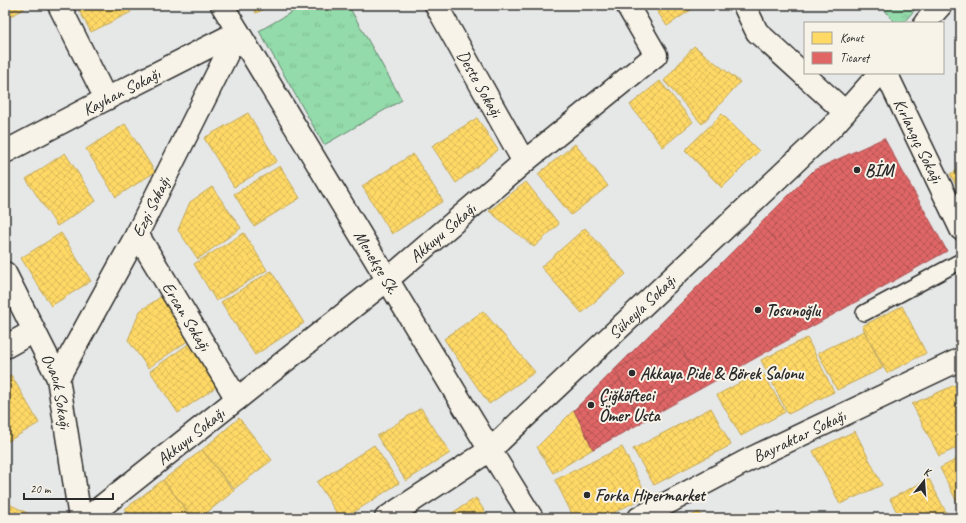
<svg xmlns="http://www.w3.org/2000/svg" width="966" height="523" viewBox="0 0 966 523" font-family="Caveat,sans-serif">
  <defs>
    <pattern id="grass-tufts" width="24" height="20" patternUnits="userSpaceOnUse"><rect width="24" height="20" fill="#93dbaa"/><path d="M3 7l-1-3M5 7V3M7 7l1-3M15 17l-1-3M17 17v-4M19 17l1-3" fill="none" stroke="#7fbc92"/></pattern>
    <pattern id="homes-cross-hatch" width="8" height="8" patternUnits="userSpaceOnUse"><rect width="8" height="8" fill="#ffd966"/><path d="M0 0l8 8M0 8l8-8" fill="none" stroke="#dbba59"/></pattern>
    <pattern id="shops-cross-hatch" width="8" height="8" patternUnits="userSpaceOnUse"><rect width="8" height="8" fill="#e06666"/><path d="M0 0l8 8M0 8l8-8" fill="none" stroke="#b65454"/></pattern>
  </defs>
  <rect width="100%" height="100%" fill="#e6e7e7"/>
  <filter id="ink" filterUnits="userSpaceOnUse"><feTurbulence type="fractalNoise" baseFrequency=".025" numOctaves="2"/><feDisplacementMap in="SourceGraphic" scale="8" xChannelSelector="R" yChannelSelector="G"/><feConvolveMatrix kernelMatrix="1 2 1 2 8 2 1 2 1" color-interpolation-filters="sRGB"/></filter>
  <g filter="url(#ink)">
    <g fill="url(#grass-tufts)" stroke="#5f836a">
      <path d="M304 5H348L402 100 324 145 259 31Z"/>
      <path d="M881 5H919L903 23H895Z"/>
    </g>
    <g fill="url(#homes-cross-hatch)" stroke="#bfa554">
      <path d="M5 5H22L24 9 5 19Z"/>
      <path d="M76 5H128L131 12 91 32Z"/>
      <path d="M252 5H272L256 13Z"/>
      <path d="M653 5H698L667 26Z"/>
      <path d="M694 46 740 82 702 124 664 81Z"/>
      <path d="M660 81 693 122 663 147 630 105Z"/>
      <path d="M248 113 277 161 234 187 204 138Z"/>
      <path d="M722 114 759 151 722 188 685 150Z"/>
      <path d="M477 118 498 150 456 183 432 146Z"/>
      <path d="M125 124 155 172 116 197 86 149Z"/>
      <path d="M575 144 608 186 571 215 538 174Z"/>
      <path d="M65 153 96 201 57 226 26 179Z"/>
      <path d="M413 154 443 201 392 234 362 186Z"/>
      <path d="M280 166 300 198 254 226 234 194Z"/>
      <path d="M961 169V194L950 174Z"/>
      <path d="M526 182 559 224 534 247 489 211Z"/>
      <path d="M212 187 241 228 198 259 178 230 190 202Z"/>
      <path d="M907 191 938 250 809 317 778 260Z"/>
      <path d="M585 228 626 274 582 313 541 267Z"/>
      <path d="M61 233 91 281 51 306 21 258Z"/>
      <path d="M244 233 267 270 216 301 194 264Z"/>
      <path d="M271 271 304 323 255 355 221 302Z"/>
      <path d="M784 271 809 317 696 378 677 339 671 331Z"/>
      <path d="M162 296 192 338 148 368 128 340 140 311Z"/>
      <path d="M902 306 926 353 887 373 862 326Z"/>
      <path d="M483 311 535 372 489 404 444 339Z"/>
      <path d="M864 331 883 368 837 390 818 353Z"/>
      <path d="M807 338 834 392 788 414 761 360Z"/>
      <path d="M193 341 222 383 178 413 150 371Z"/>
      <path d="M762 371 785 412 741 436 717 395Z"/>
      <path d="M11 375 39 423 5 443V378Z"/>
      <path d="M955 385 961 396V446L939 456 912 404Z"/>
      <path d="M421 408 450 453 406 481 377 436Z"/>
      <path d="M711 408 731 445 654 485 633 449Z"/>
      <path d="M574 410 593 449 553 473 537 447Z"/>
      <path d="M239 418 272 460 234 489 202 450Z"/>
      <path d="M855 431 882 485 840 504 813 451Z"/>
      <path d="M374 445 399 483 345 518H340L317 482Z"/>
      <path d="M622 447 647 496 603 518H574L555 480Z"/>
      <path d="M202 450 234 491 200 518H193L163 480Z"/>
      <path d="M961 457V510L940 468Z"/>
      <path d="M929 479 949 518H900L890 499Z"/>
      <path d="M163 480 192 518H132L125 509Z"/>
      <path d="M476 498 489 518H444Z"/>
      <path d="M5 502 33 516 34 518H5Z"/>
      <path d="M699 512 702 518H687Z"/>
    </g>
    <g fill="url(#shops-cross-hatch)" stroke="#aa5454">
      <path d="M884 138 947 251 593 449 574 410 814 170Z"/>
      <path d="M677 339 696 378 635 408 615 369Z"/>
      <path d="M620 380 641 423 593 449 574 410Z"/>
    </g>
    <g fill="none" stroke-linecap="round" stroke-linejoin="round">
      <defs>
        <path id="lane" d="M864 313 961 261"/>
        <g id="street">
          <path d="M59 5 106 99"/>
          <path id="s1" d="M436 5 524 162"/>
          <path d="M744 5 757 32 845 112"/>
          <path id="s2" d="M886 73 961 229"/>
          <path id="s3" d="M5 152 106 99 238 32"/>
          <path id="s4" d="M137 234 237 399"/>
          <path id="s5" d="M5 273 58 378 80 518"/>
          <path d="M5 347 34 331"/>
          <path id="s6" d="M58 378 137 234 238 32"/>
          <path id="s7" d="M87 518 387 280 524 162 656 55 627 5"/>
          <path id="s8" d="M639 518 752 458 961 359"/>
        </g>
        <g id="secondary">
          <path id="s9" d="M222 5 490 450 532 518"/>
          <path d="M925 23 941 5"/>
          <path id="s10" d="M386 518 490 450 832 127 880 73"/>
        </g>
      </defs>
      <use href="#lane" stroke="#2b2b2b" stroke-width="18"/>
      <use href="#street" stroke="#2b2b2b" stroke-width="25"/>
      <use href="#secondary" stroke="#2b2b2b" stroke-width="25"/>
      <use href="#lane" stroke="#f7f3e8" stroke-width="15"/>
      <use href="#street" stroke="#f7f3e8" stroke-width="22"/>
      <use href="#secondary" stroke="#f7f3e8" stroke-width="22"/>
    </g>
  </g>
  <g fill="#2b2b2b" stroke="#f7f3e8" stroke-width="1.5">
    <circle cx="857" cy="170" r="4"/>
    <circle cx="758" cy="310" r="4"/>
    <circle cx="632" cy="373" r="4"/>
    <circle cx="591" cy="405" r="4"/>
    <circle cx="587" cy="495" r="4"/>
  </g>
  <g text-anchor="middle" stroke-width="4" stroke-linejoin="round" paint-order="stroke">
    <g font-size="17" fill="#2b2b2b" stroke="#f7f3e8">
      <text dy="6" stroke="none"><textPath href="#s1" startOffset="90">Deste Sokağı</textPath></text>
      <text dy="6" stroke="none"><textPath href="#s3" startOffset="131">Kayhan Sokağı</textPath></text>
      <text dy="6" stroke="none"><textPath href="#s2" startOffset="75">Kırlangıç Sokağı</textPath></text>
      <text dy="6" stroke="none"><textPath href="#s6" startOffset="195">Ezgi Sokağı</textPath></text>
      <text dy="6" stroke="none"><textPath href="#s7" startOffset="456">Akkuyu Sokağı</textPath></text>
      <text dy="6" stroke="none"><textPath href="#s9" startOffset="300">Menekşe Sk.</textPath></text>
      <text dy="6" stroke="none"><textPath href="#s10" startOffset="333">Süheyla Sokağı</textPath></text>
      <text dy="6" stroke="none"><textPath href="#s4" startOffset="96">Ercan Sokağı</textPath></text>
      <text dy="6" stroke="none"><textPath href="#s5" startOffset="130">Ovacık Sokağı</textPath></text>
      <text dy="6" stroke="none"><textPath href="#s7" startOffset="132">Akkuyu Sokağı</textPath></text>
      <text dy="6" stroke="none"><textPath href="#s8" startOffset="180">Bayraktar Sokağı</textPath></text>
    </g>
    <g font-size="17" font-weight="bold" fill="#2b2b2b" stroke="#f7f3e8" text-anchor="start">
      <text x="865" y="176">BİM</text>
      <text x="766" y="316">Tosunoğlu</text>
      <text x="640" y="379">Akkaya Pide &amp; Börek Salonu</text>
      <text x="599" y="401">Çiğköfteci<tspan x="599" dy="20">Ömer Usta</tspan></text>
      <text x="595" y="501">Forka Hipermarket</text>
    </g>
  </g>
  <rect width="966" height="523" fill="none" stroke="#f7f3e8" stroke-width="20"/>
  <rect x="10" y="10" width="946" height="503" fill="none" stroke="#2b2b2b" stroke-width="1.5" filter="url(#ink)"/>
  <rect x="804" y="22" width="140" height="52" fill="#f7f3e8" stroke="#a5a39c"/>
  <rect x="812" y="32" width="20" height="12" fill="#ffd966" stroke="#a5a39c"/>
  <text x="840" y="42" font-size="12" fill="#2b2b2b">Konut</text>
  <rect x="812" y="52" width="20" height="12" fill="#e06666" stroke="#a5a39c"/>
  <text x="840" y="62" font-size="12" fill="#2b2b2b">Ticaret</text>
  <g transform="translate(924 481) rotate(17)" stroke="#f7f3e8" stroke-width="3" paint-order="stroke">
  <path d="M0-3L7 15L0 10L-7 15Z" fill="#2b2b2b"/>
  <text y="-6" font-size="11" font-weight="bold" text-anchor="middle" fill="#2b2b2b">K</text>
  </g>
  <path d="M24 493v6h89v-6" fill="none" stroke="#2b2b2b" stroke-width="2"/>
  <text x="30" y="493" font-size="12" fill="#2b2b2b" stroke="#f7f3e8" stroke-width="3" paint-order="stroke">20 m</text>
</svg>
